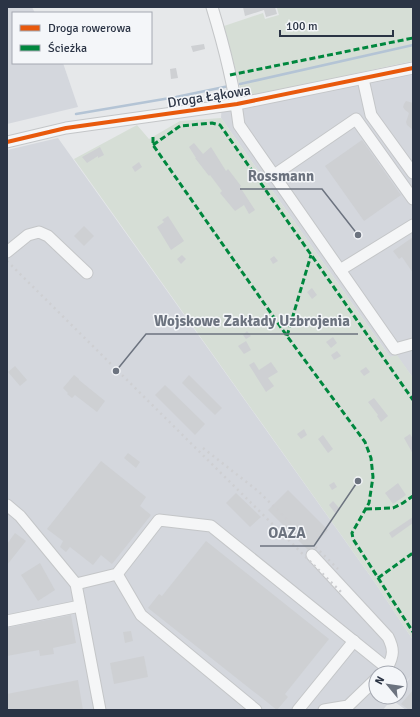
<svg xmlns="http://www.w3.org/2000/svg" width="420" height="717" viewBox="0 0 420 717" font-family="Signika,sans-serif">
  <rect width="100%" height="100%" fill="#e6e8ea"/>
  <g fill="#d4d7dd">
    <path d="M7 7H32L35 13H13V63H63L78 107 7 124Z"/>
    <path d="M413 61V378L397 356 390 357 221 118 222 102 243 98Z"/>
    <path d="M58 138 376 584 413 640V710H406L392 700 394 697H400V690L412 675 400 688V673H376V697H393L383 710H7V150Z"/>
  </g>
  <g fill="#d6ded6">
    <path d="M279 7H413V61L243 98 224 26 263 13 265 19 279 15 277 8Z"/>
    <path d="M221 118 390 357 397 355 413 378V640L376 584 74 159 137 125 149 139 180 121Z"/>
  </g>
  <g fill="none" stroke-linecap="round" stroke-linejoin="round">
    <g stroke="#b4c4d5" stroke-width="2.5">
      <path d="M240 84 413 45"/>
      <path d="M76 114 176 97 229 86"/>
    </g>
  </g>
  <g fill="#ced0d3">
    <path d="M243 7H275L277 14 266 17 264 10 245 16Z"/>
    <path d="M204 44 205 49 193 52 191 46Z"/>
    <path d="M176 68 178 78 171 79 170 69Z"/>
    <path d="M406 101 413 103V130L407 125 406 122 409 113 405 110 403 107 404 104Z"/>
    <path d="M362 140 401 195 364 221 325 166Z"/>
    <path d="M194 143 203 154 211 147 226 171 228 169 241 186 240 187 255 210 249 214 244 205 235 211 220 193 222 191 210 175 209 176 195 158H196L189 147Z"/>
    <path d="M100 147 104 155 98 158V156L87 163 82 157Z"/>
    <path d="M139 162 142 167 135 172 132 167Z"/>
    <path d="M168 216 184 241 171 250 157 227 164 222 162 220Z"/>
    <path d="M84 226 94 236 84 246 74 236Z"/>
    <path d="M413 237V273L402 257 399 259 393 251Z"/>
    <path d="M182 255 186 259 181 264 177 259Z"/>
    <path d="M274 256 278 261 273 264 270 259Z"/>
    <path d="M312 288 317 295 312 299 307 292Z"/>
    <path d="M247 331 251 336 246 339 243 335Z"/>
    <path d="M333 337 337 343 331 348 326 342Z"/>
    <path d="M246 341 251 350 244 354 238 346Z"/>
    <path d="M337 351 341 356 334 360 331 355Z"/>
    <path d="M254 362 259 370 271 362 278 372 268 378 274 386 266 392 249 365Z"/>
    <path d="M15 366 27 380 20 386 8 372Z"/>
    <path d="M366 367 370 372 364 376 360 371Z"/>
    <path d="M74 375 79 379V380L105 401 97 412 75 395 72 398 67 394 68 393 63 388Z"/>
    <path d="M189 375 222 408 215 415 182 383Z"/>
    <path d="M165 385 205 424 195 435 155 395Z"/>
    <path d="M374 398 388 416 381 422 377 416 378 415 368 402Z"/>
    <path d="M304 429 307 435 301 439 297 434Z"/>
    <path d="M410 434 413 439V454L404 438Z"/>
    <path d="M323 435 333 449 328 453 318 439Z"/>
    <path d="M128 453 140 462 136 468 124 458Z"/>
    <path d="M101 461 146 497 140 506 151 515 112 564 101 555 93 565 70 547 66 552 60 547 63 541 47 529Z"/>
    <path d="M334 482 337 487 332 490 329 485Z"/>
    <path d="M398 483 406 495 393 504 385 493Z"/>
    <path d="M288 490 328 530 311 548 308 550 268 510Z"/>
    <path d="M236 493 261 517 250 527 226 503Z"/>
    <path d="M333 501 340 509 335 513 329 505Z"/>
    <path d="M413 517V523L392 538 389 533Z"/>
    <path d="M15 533 26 541 7 565V544Z"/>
    <path d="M206 541 329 639 285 694 288 697 277 710 148 608 159 594 162 596Z"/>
    <path d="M40 563 55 590 38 601 21 575Z"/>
    <path d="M71 615 76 643 53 648 54 654 40 656 39 650 7 656V628Z"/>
    <path d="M131 631 133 641 125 643 123 632Z"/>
    <path d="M144 656 148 677 114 684 110 663Z"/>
    <path d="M78 680 83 710H7V694Z"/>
    <path d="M413 690V710H409L401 704Z"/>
  </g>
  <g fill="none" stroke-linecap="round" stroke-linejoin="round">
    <defs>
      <g id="minor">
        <path d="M212 7C224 46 234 85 239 125L395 349 413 344"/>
        <path d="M363 79 371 115 413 173"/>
        <path d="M7 142 66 128 237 104 413 68"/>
        <path d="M274 175 356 119 413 199"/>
        <path d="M7 252 28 235 39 232 48 236 87 273"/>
        <path d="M340 270 413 225"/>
        <path d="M7 505 20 516 76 584 100 710"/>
        <path d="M312 555 388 637C394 649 394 655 387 668"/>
        <path d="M117 574 141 615 256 710"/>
        <path d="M76 584 117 574 159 520 211 526 387 668 382 673"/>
        <path d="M7 621 80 606"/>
        <path d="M298 710 354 641"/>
        <path d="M324 710 348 706 376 679"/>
      </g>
    </defs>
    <use href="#minor" stroke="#c4c6c8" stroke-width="13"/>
    <use href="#minor" stroke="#f5f6f7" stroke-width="11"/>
    <g stroke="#cecfd2" stroke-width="2.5" stroke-dasharray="2 4" stroke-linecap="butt">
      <path d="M7 261 343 594"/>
      <path d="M203 448 258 491 338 569"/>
    </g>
    <g stroke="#00873e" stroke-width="3" stroke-dasharray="6 3" stroke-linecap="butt">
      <path d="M230 75 413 38"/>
      <path d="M153 137V145L287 336 365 442 371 458 373 477 369 503 352 533 353 539 413 632"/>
      <path d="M153 145 180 126 212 123 220 125 413 400"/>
      <path d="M287 336 311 255"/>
      <path d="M366 509 393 508 403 503 413 496"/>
      <path d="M378 578 413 553"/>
    </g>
    <defs>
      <path id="cycleway" d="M7 142 66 128 237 104 413 68"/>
    </defs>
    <use href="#cycleway" stroke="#f4f6f9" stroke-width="6"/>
    <use href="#cycleway" stroke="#e8590c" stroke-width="4"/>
  </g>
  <g text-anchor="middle" stroke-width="3" stroke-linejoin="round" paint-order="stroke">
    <g font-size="14" fill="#2b3445" stroke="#f4f6f9">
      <text transform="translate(209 96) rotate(-9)" y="5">Droga Łąkowa</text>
    </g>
  </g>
  <path fill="none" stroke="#6c737f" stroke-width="1.5" d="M358 235L322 189H240M116 371L146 334H358M358 481L314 546H260"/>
  <g fill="#6c737f" stroke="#f4f6f9" stroke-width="1.5">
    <circle cx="358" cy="235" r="4"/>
    <circle cx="116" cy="371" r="4"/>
    <circle cx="358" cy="481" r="4"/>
  </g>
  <g font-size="15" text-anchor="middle" font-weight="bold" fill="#6c737f" stroke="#f4f6f9" stroke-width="3" stroke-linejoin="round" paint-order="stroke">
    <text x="281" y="181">Rossmann</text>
    <text x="252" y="326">Wojskowe Zakłady Uzbrojenia</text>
    <text x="287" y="538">OAZA</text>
  </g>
  <rect width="420" height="717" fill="none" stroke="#2b3445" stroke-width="16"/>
  <rect x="12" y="12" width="140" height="52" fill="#f4f6f9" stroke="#a4a8b1"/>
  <rect x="20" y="25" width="20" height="6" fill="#e8590c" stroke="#a4a8b1"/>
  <text x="48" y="32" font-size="12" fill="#2b3445">Droga rowerowa</text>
  <rect x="20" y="45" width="20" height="6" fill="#00873e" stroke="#a4a8b1"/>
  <text x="48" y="52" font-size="12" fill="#2b3445">Ścieżka</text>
  <g transform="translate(388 685) rotate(299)"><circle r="19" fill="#f4f6f9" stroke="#a4a8b1"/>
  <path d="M0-3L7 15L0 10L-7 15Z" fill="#6c737f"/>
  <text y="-6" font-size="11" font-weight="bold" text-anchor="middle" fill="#2b3445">N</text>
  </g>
  <path d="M280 30v6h113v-6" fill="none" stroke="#2b3445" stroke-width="2"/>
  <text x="286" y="30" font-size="12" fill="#2b3445" stroke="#f4f6f9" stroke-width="3" paint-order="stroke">100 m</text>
</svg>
